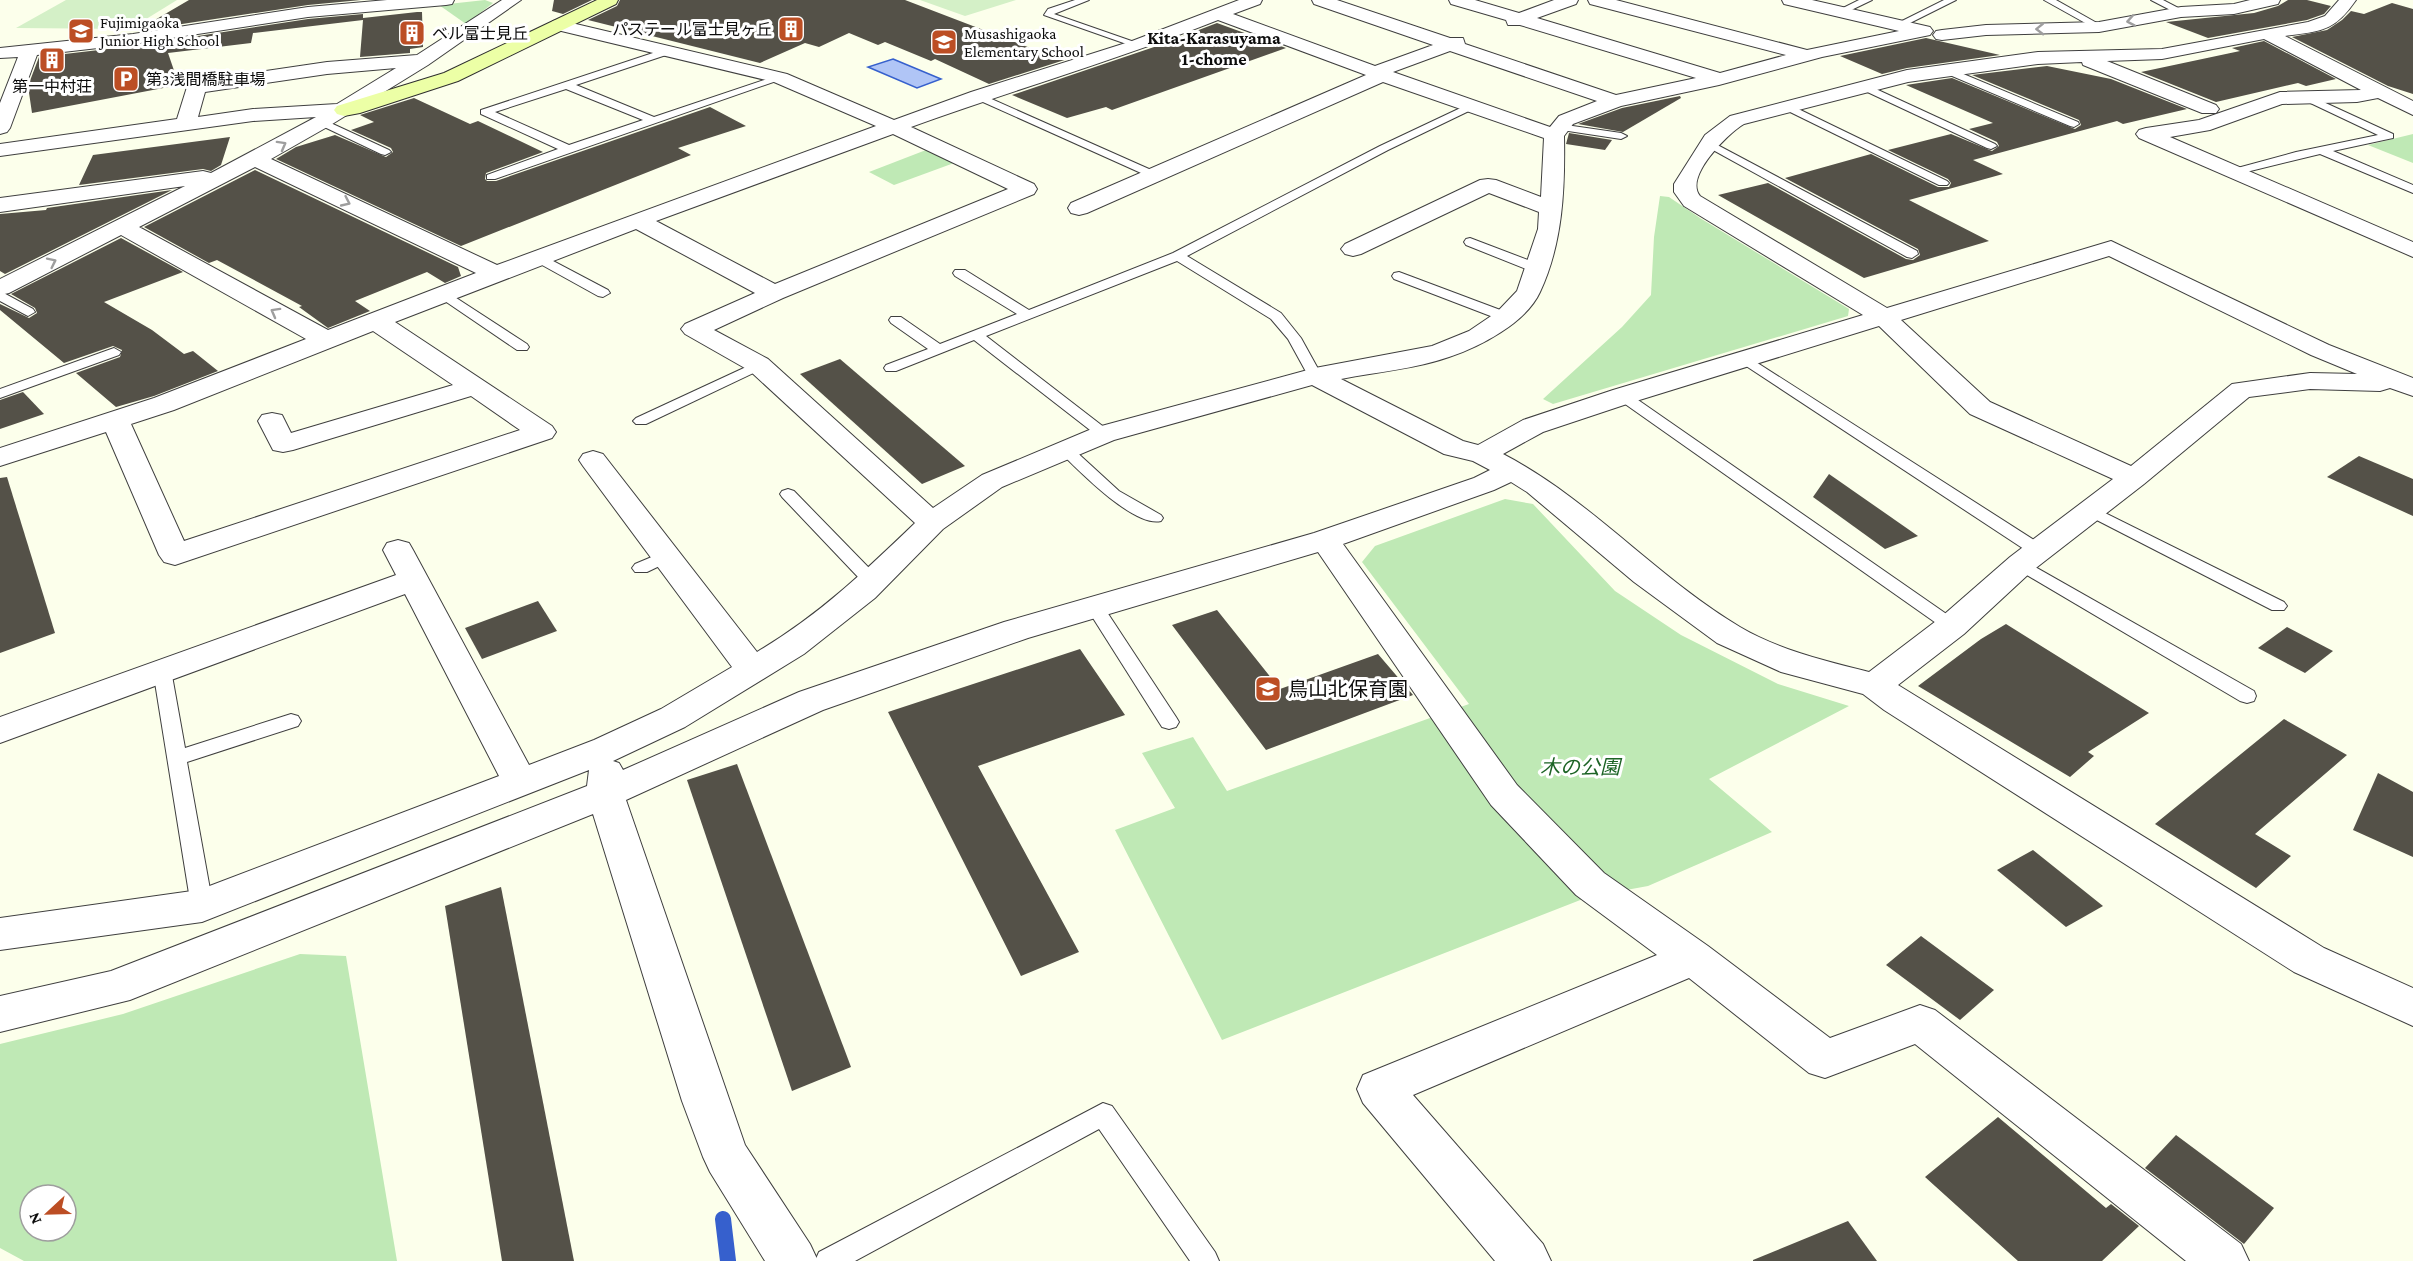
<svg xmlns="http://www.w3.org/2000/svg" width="2413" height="1261" viewBox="0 0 2413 1261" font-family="'Crimson Pro','Noto Sans JP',serif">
  <rect width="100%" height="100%" fill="#fcffeb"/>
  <g fill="#bfe9b5" fill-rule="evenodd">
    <path d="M485 0 493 3 466 24 439 5Z"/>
    <path d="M2413 134V163L2368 145Z"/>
    <path d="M926 150 954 163 894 185 869 172Z"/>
    <path d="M1660 196 1669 197 1700 218 1849 309 1848 316 1553 404 1543 399 1622 327 1651 295 1654 237Z"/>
    <path d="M1505 499 1533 504 1615 591 1681 635 1778 684 1849 706 1709 779 1772 832 1648 886 1588 897 1222 1040 1115 830 1175 808 1142 753 1193 737 1227 791 1469 704 1362 562 1375 546Z"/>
    <path d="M300 954 346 956 397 1261H24L0 1248V1044L123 1014ZM30 1195H66V1231H30Z"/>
  </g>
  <g fill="#d4f0c7">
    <path d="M66 0H177L130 29 16 28Z"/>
    <path d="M920 0H1016L965 16Z"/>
  </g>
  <path fill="#b0c5f6" stroke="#3660cd" stroke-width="1.5" d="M893 59 941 79 917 88 868 67Z"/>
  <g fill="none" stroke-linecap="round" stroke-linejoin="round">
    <path stroke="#3660cd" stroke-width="16" d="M723 1219 728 1261"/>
  </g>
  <g fill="#545148">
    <path d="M189 0H361L308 5 136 31Z"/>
    <path d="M554 0H592L563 14 552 11Z"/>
    <path d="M620 0H905L1046 54 1058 49 1077 56 989 84 935 59 931 61 885 42 878 45 849 33 819 47 805 43 760 63 588 20 617 6Z"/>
    <path d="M2288 0H2307L2331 6 2324 14 2307 20 2208 38 2166 22 2254 13 2278 6Z"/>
    <path d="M2392 3 2413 9V94L2388 86 2292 37 2327 30 2342 20 2351 11 2364 14Z"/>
    <path d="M417 12H422L423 47 410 49V53L360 57 363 20 253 33 251 43 168 53 179 85 32 113 28 86 39 57 133 46 308 19 363 14V18Z"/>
    <path d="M1217 23 1286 48 1112 110 1106 107 1067 118 1012 95 1157 46Z"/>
    <path d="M1926 38 2000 55 1907 68 1882 74 1840 56Z"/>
    <path d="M2264 41 2336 79 2306 86 2298 83 2216 102 2141 72 2240 51 2232 48Z"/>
    <path d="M2047 66 2111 79 2187 109 2123 124 2117 121 1973 160 2003 174 1909 200 1989 241 1864 278 1718 195 1768 183 1906 259 1913 260 1920 255 1918 249 1785 178 1871 154 1938 187H1949L1951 183 1948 179 1888 150 1951 134 1992 151 1999 146 1997 142 1969 129 1993 123 1906 85 1952 78 2075 129 2081 125 2079 120 1972 75Z"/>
    <path d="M1680 96 1681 98 1623 132 1578 124 1622 108Z"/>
    <path d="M414 98 470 124 478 121 543 152 486 173 485 179 487 181H496L710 107 746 126 678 148 691 155 461 246 276 159 296 147 335 135 386 157 393 152 391 148 351 130 374 122 360 115Z"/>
    <path d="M1569 133 1612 140 1605 150 1566 144Z"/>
    <path d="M230 137 221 165 211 171 203 169 79 185 93 155Z"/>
    <path d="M255 170 458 267 461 276 445 283 427 272 355 301 370 311 328 328 299 307 302 306 217 260 209 263 144 227Z"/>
    <path d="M172 190 5 274 0 271V214L46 210 47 208Z"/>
    <path d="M121 238 183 272 104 302 152 330 184 354 193 351 218 371 154 396 116 407 76 373 120 357 122 350 113 346 64 363 0 310V304L29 318 37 313 35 308 11 294Z"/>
    <path d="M840 359 965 466 922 484 800 374Z"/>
    <path d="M23 392 44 414 0 429V400Z"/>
    <path d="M2359 456 2413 479V516L2327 477Z"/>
    <path d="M1829 474 1918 536 1885 549 1813 497Z"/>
    <path d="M7 477 55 633 0 653V478Z"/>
    <path d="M538 601 557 631 482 659 465 628Z"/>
    <path d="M1217 610 1280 689 1378 654 1413 695 1266 750 1172 625Z"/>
    <path d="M2006 624 2149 713 2088 752 2094 756 2070 777 1918 686 1981 639Z"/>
    <path d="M2287 627 2333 651 2305 673 2258 648Z"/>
    <path d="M1080 649 1125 715 978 766 1079 952 1021 976 888 712Z"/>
    <path d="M2284 719 2347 755 2255 834 2291 856 2256 888 2155 824Z"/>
    <path d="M737 764 851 1067 792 1091 687 780Z"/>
    <path d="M2378 773 2413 792V857L2353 830Z"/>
    <path d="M2033 850 2103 906 2066 927 1997 870Z"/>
    <path d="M501 887 574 1261H502L445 906Z"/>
    <path d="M1921 936 1994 990 1960 1020 1886 965Z"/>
    <path d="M1998 1117 2106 1208 2111 1204 2139 1226 2102 1261H2018L1925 1177Z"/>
    <path d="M2176 1135 2274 1208 2244 1244 2145 1168Z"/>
    <path d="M1848 1221 1877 1261H1753V1260Z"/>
  </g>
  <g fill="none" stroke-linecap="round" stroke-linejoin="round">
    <defs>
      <g id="lane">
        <path d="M1075 0H1089L1054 14 1143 45 1135 47 1044 15 1048 9Z"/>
        <path d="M1859 0H1872L1843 14 1835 12Z"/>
        <path d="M1944 0H1956L1902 27 1894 25Z"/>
        <path d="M2044 0H2056L2104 27 2096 29Z"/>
        <path d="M2151 0H2163L2186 12 2178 14Z"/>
        <path d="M668 48 672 49V53L576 85 654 117 776 76 785 78 495 179H487V175L558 149 481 114V110ZM566 89 643 120 569 145 495 112Z"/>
        <path d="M1949 68 2078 122 2079 124 2074 127 2070 126 1945 73 1944 71Z"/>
        <path d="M1865 84 1995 144 1997 146 1991 149 1987 148 1861 89 1860 87Z"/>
        <path d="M978 93 1158 173 1160 175 1154 178 1150 177 974 98 973 96Z"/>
        <path d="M2306 94 2393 134V138L2333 151 2413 185V193L2320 154 2234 175 2230 174V170L2296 152 2378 135 2302 99V95Z"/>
        <path d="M1469 104 1473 105V109L1388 150 1187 256 1281 313 1301 338 1322 376 1320 379H1310L1288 339 1271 319 1177 261 986 336 1109 431 1112 434 1109 437H1099L974 340 896 371H886L884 368 886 365 928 349 891 323 889 320 891 317H901L940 344 1017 314 955 276 953 273 955 270H965L1029 310 1173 253 1380 146Z"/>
        <path d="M1788 104 1947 181 1949 183 1947 185H1939L1784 109 1783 107Z"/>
        <path d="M322 119 389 150 391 152 385 155 381 154 318 124 317 122Z"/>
        <path d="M1559 124 1621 133 1627 136 1621 139 1555 129 1554 127Z"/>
        <path d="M1708 140 1917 251 1918 254 1912 258 1907 257 1704 145V141Z"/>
        <path d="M1470 238 1541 265 1542 268 1541 271H1531L1466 245 1464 242 1466 239Z"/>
        <path d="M538 253 608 290 610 293 603 297 598 296 533 260 532 257 533 254Z"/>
        <path d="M1399 272 1511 314 1513 317 1506 321 1501 320 1394 279 1392 276 1394 273Z"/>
        <path d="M444 290 527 344 529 347 527 350H517L439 297 437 294 439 291Z"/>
        <path d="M0 291 33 309 35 312 28 316 0 301Z"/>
        <path d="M114 348 121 352 119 355 0 398V389Z"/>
        <path d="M1745 355 2045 547 2047 551 2045 555H2033L1740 362 1738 359 1740 356Z"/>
        <path d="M759 361 764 362 766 365 764 368 646 424H636L633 421 636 418Z"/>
        <path d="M1623 392 1628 393 1958 622 1961 626 1958 630H1946L1618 399 1616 396Z"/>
        <path d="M1066 445 1071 447 1119 491 1161 515 1163 518 1161 521C1135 528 1079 471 1061 453L1058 450 1061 447Z"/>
        <path d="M788 489 794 491 870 569 884 573 887 577 884 581 878 582 858 577 782 497 780 494 782 491Z"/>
        <path d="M2091 506 2284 602 2287 606 2284 610H2272L2085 514 2083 511 2085 508Z"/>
        <path d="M666 551 672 552 674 556 672 560 647 572H635L632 568 635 564Z"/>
        <path d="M2021 559 2254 691 2256 696 2254 701 2247 703 2240 701 2015 568 2012 564 2015 560Z"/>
        <path d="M1095 601 1101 603 1176 717 1179 722 1176 727 1169 729 1162 727 1086 607 1089 603Z"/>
        <path d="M162 664 169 666 171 670 185 748 291 714 298 716 301 721 298 726 187 762 213 906 210 912 202 915 194 912 191 906 153 670 155 666Z"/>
        <path d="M1103 1103 1112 1106 1215 1252 1219 1261H1190L1099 1129 855 1261H815L819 1252Z"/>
      </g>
      <g id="street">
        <path d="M387 0H454L452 4 446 5 308 17 133 44 37 55 10 128 7 132 0 134V103L18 57 0 58V48L133 34 308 7Z"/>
        <path d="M502 0H521L428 65 329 126 271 159 497 265 876 126 774 82 553 29 550 25 553 21 559 20 787 74 894 120 971 92 1132 41 1239 0H1262L1260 4 1233 14 1375 66 1433 45 1314 4 1312 0H1337L1450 38H1463L1465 44 1616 95 1696 78 1520 25H1508L1506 20 1451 4 1449 0H1475L1519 13 1554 0H1578L1576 4 1537 18 1720 73 1786 55 1590 4 1588 0H1616L1807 50 1899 31 1784 4 1782 0H1812L1930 27 1933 31 1930 35 1822 57 1719 85 1621 106 1573 124 1564 136C1565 188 1563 243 1540 292 1526 323 1479 347 1449 357 1415 369 1376 372 1341 379L1463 441 1478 445 1523 420 1613 390 1863 315 1684 206 1674 192V184L1705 135 1730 116 1907 70 2038 52 2162 49 2308 22 2325 16 2339 0H2356C2334 32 2321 31 2285 36L2413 101V115L2378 98 2357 102 2282 104 2210 130 2170 137 2413 242V257L2139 138 2136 134 2139 130 2146 128 2199 120 2280 92 2361 90 2264 39 2162 59 2107 61 2216 105 2219 109 2216 113H2202L2083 65 2082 62 2038 64 1908 82 1744 124C1727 134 1684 177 1700 196L1887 308 2111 241 2329 345 2413 378V396L2390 388 2380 391 2310 389 2249 397 2144 484 2032 571 1964 634 1898 685 2324 948 2413 988V1026L2294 972 1884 710 1863 694 1781 672 1717 643 1634 582 1527 492 1511 482 1494 490 1343 544 1517 785 1604 873 1708 946 1830 1038 1920 1005 1935 1010 2241 1244 2249 1261H2186L1915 1044 1825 1078 1809 1073 1689 978 1413 1095 1543 1244 1551 1261H1495L1363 1103 1357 1089 1363 1075 1657 955 1576 895 1491 805 1318 552 1028 638 823 710 626 800 745 1145 810 1244 818 1261H765L710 1172 703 1157 682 1101 593 814 130 1000 0 1032V996L111 971 587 786 589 770 202 922 0 950V918L199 890 499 776 405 594 0 743V717L396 575 383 550 387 543 398 540 409 543 413 550 529 765 594 740 661 709 732 667 583 466 579 460 583 454 593 451 603 454 757 652C818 616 864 572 915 523L750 371 685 334 681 329 685 324 755 293 636 229 395 322 552 426 556 432 552 438 175 565 164 562 159 555 106 432 0 466V448L154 398 306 339 121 235 9 293 0 295V279L185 186 0 212V198L203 171 211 173 316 117 253 121 0 156V144L177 119 187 87 190 83 197 81 327 62 417 55ZM1218 20 1366 75 1071 203 1068 208 1071 213 1079 215 1087 213 1383 82 1544 138 1541 197 1496 180 1488 179 1480 180 1345 244 1341 249 1345 254 1353 256 1361 254 1489 193 1539 212 1538 229 1517 291 1497 312 1469 331 1432 346 1315 368 1094 428 982 475 933 508 768 359 714 330 783 298 1034 194 1037 189 1034 184 911 127C1013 90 1117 60 1218 20ZM1450 51 1597 101 1559 116 1550 127 1393 72ZM396 68 337 104 253 109 198 117 205 92 327 74ZM893 134 1008 189 775 284 656 221ZM255 167 476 273 328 330 139 227ZM2109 256 2311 355 2357 374 2310 373 2232 384 2131 466 1990 402 1901 320ZM1879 326 1970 414 2113 479 2010 557 1940 618 1869 672C1825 661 1779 650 1740 627 1656 577 1590 499 1503 454L1543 432 1633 402ZM373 331 453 385 291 433 282 415 272 413 262 415 258 421 273 450 283 452 293 450 471 396 520 430 184 541 131 424 174 410ZM1312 385 1444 454 1473 461 1490 470 1474 478 1314 533 1004 622 799 692 623 770 619 763 613 761 685 727 804 654 875 598 943 529 1002 487 1114 440Z"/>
        <path d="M2250 0H2280L2278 4 2234 14 2181 17 2099 32 1986 35 1942 40 1936 39 1933 35 1936 31 1942 30 1986 25 2099 22 2181 7 2234 4Z"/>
      </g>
      <path id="secondary" d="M597 0H618L616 4 458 81 360 113 344 116 337 114 334 110 337 106 444 73Z"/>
    </defs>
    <use href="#lane" stroke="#3f3f3f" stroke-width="2"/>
    <use href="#street" stroke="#3f3f3f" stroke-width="2"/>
    <use href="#secondary" stroke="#2e2e2e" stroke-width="2"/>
    <use href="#lane" fill="#fff" fill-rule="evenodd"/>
    <use href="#street" fill="#fff" fill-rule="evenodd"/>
    <use href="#secondary" fill="#ecffa6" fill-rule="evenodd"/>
  </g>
  <defs><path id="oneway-chevron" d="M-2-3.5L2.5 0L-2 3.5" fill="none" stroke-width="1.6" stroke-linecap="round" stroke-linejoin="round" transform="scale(1.5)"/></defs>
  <g stroke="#9e9e9e">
    <use href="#oneway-chevron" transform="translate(2131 21) rotate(170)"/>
    <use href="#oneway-chevron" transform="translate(2040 29) rotate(179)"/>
    <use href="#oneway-chevron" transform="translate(282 145) rotate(-29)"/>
    <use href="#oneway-chevron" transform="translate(346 202) rotate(25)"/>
    <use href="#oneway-chevron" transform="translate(52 262) rotate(-26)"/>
    <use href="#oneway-chevron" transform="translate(275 312) rotate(-151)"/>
  </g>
  <defs>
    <symbol id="building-square" viewBox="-11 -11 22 22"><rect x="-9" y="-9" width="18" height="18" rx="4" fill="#bc4e24" stroke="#fff"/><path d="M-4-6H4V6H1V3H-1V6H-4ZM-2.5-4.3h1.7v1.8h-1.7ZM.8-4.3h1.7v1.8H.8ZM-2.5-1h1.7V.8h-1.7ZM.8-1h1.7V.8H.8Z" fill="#fff"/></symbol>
    <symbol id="school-square" viewBox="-11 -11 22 22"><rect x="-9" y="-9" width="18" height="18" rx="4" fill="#bc4e24" stroke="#fff"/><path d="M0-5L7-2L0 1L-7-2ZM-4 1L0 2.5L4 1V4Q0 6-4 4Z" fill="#fff"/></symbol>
    <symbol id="parking-square" viewBox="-11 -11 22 22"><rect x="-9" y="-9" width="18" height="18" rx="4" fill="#bc4e24" stroke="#fff"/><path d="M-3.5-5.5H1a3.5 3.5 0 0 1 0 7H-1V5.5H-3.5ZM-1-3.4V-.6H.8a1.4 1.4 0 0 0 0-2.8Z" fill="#fff"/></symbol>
  </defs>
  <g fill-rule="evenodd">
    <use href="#building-square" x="776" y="14" width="30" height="30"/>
    <use href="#school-square" x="66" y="16" width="30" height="30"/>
    <use href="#building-square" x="397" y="18" width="30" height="30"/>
    <use href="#school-square" x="929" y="27" width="30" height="30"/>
    <use href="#building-square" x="37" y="45" width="30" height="30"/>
    <use href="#parking-square" x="111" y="64" width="30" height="30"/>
    <use href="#school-square" x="1253" y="674" width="30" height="30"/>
  </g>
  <g text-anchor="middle" stroke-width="6" stroke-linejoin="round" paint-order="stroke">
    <g font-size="16" fill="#0c0c0c" stroke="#fff" text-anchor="start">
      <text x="100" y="28">Fujimigaoka<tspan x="100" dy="18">Junior High School</tspan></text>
      <text x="772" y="35" text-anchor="end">パステール富士見ヶ丘</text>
      <text x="432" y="39">ベル富士見丘</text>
      <text x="964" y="39">Musashigaoka<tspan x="964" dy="18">Elementary School</tspan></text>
      <text x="146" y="85">第3浅間橋駐車場</text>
      <text x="52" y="92" text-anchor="middle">第一中村荘</text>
    </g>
    <g font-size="18" font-weight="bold" fill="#0c0c0c" stroke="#fff">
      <text x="1214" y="44">Kita-Karasuyama<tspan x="1214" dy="21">1-chome</tspan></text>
    </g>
    <g font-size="20" fill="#0c0c0c" stroke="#fff" text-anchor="start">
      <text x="1288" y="696">鳥山北保育園</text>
    </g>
    <g font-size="20" font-style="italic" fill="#1c6325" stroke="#fff">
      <text x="1580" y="774">木の公園</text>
    </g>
  </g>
  <g transform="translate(48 1213) rotate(248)"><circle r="28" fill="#ffffff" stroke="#9e9e9e" stroke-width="1.5"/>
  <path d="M0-4.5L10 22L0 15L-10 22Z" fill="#bc4e24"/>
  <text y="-9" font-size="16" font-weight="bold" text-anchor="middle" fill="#0c0c0c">N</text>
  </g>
</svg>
